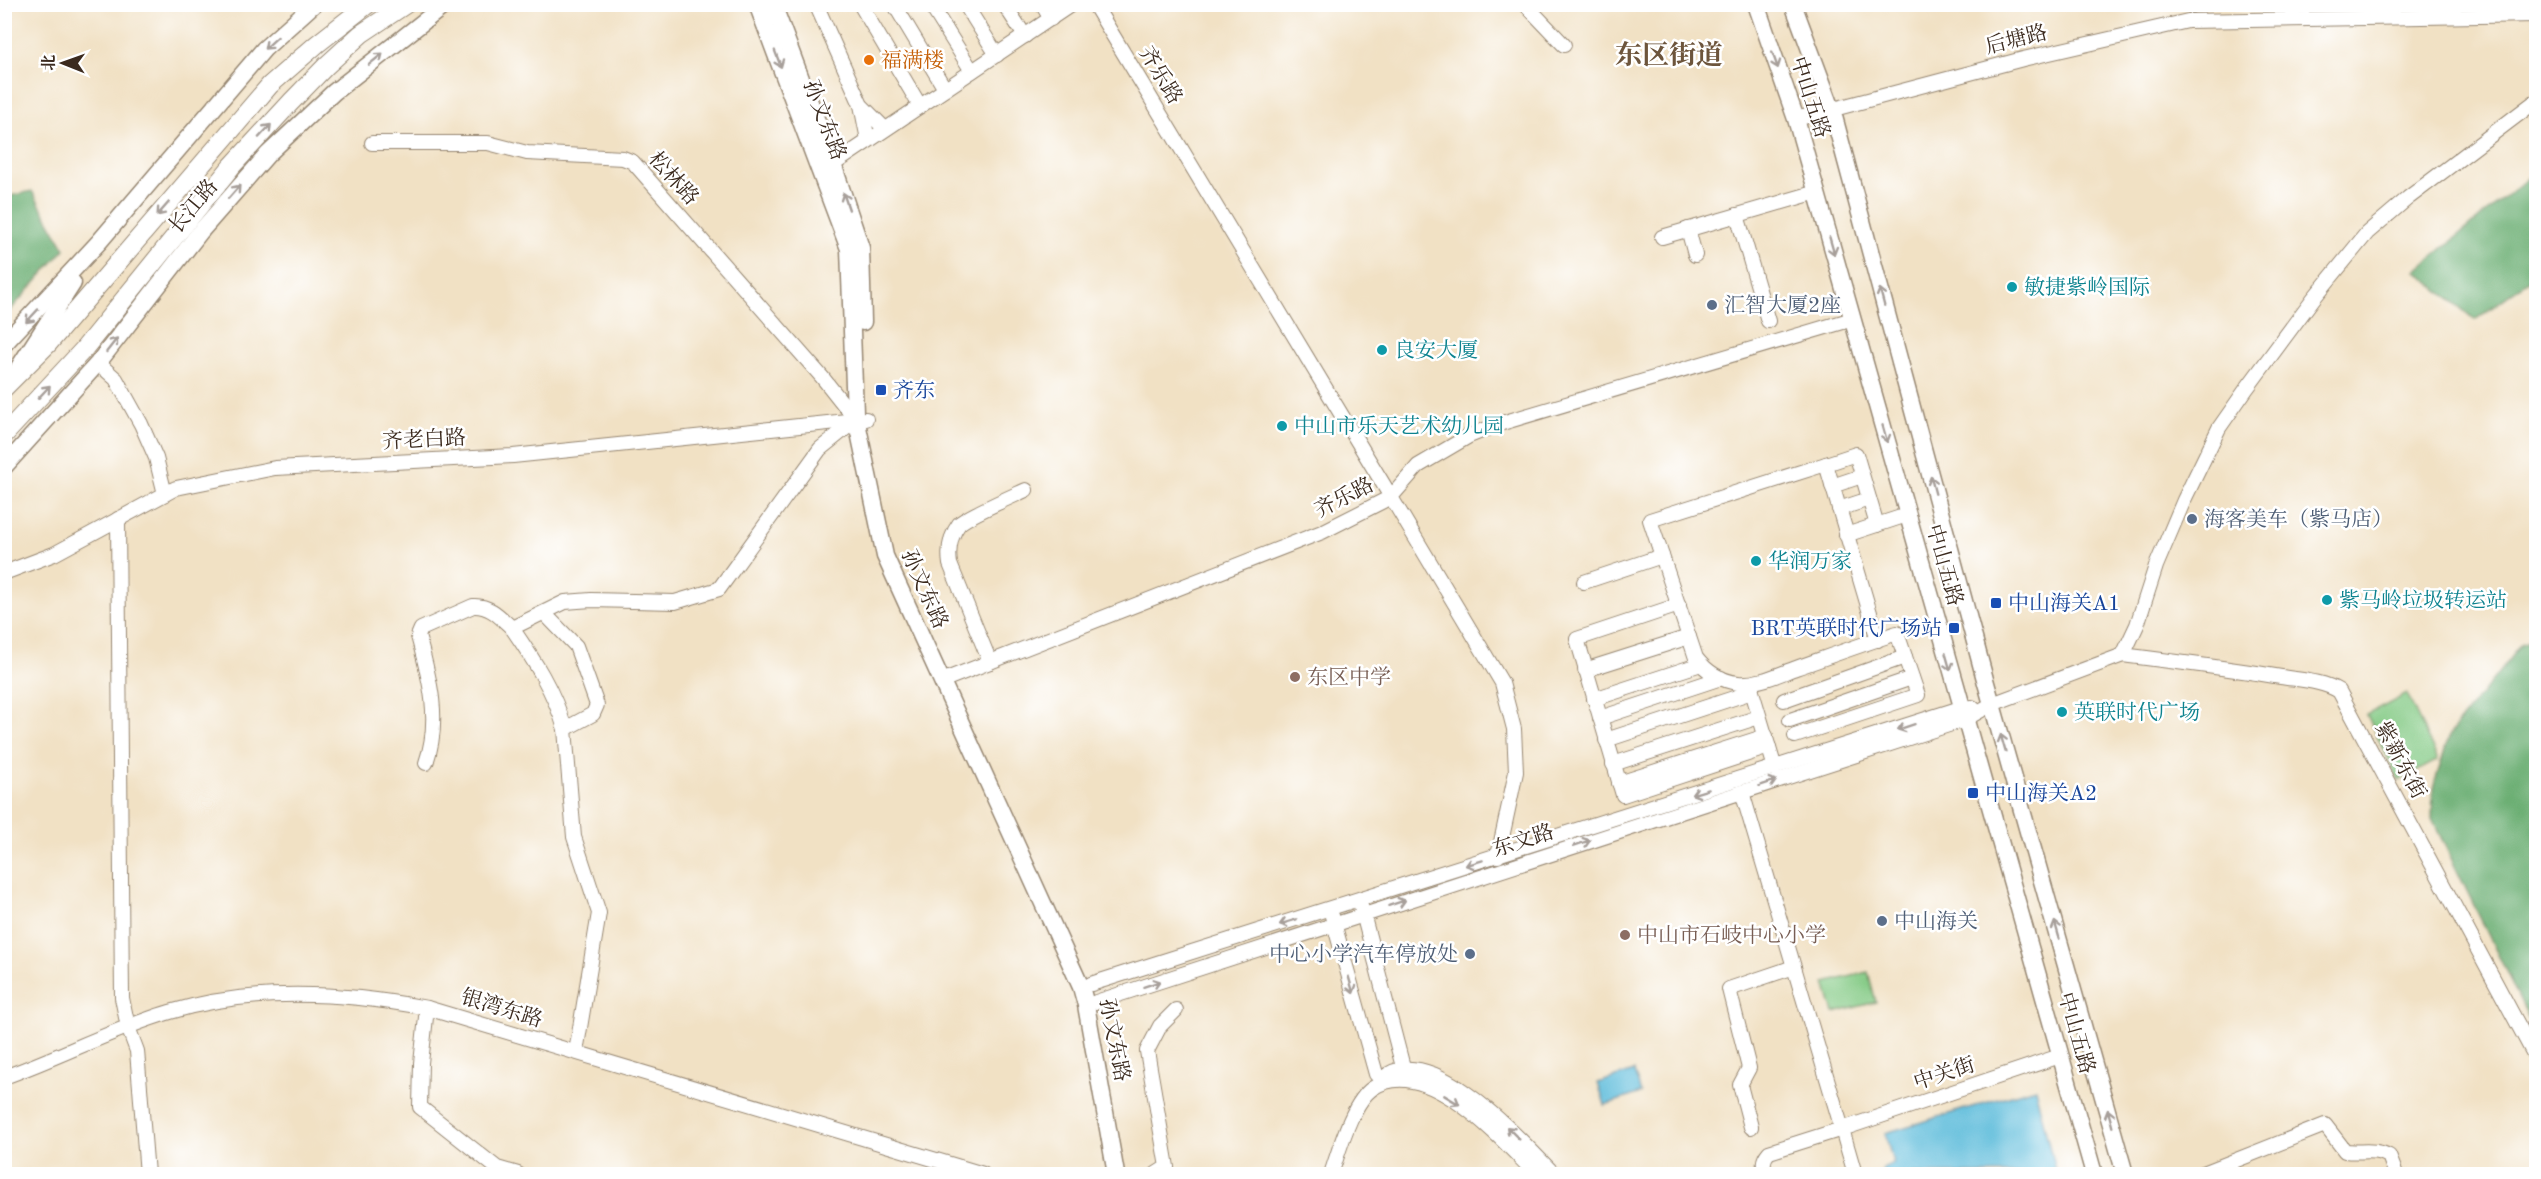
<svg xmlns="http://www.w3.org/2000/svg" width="2541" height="1179" viewBox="0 0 2541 1179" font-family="'Old Standard TT','Noto Serif SC',serif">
  <rect width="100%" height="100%" fill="#fff"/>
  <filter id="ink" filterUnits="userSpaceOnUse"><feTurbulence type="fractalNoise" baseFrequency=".0167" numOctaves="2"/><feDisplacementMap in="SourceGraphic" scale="12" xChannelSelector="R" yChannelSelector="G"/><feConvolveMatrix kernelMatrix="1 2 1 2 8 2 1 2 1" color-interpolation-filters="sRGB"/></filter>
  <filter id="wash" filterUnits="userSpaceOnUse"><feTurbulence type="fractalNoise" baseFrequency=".008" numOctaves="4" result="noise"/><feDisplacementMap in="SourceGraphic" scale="24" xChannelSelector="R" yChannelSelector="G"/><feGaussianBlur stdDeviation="1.35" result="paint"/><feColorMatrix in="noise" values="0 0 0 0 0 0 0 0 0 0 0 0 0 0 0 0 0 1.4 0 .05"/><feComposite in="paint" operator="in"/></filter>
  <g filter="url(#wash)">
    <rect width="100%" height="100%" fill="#f1e1c4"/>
    <g fill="#84ca85" stroke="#607a52" stroke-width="1.5">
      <path d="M2407 694 2438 760 2399 781 2367 715Z"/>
      <path d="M1868 972 1876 1002 1834 1013 1825 983Z"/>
    </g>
    <g fill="#6bae72" stroke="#536c48" stroke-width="1.5">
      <path d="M2536 171V275L2475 320 2416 271Z"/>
      <path d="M32 191 65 249 5 316V197Z"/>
      <path d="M2536 638V1033L2432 819 2433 788 2450 734 2521 644Z"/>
    </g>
    <g fill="#5bbbda" stroke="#4b727c" stroke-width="1.5">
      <path d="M1634 1071 1641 1093 1605 1105 1598 1083Z"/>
      <path d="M2035 1088 2056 1174H1882L1883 1168 1893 1163 1885 1133Z"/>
    </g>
  </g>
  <g filter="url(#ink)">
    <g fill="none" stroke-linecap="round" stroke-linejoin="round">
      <defs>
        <g id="minor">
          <path d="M816 4 861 105 884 128"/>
          <path d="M860 4 920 106"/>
          <path d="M894 4 945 89"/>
          <path d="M930 4 972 71"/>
          <path d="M965 4 997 55"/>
          <path d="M1004 4 1025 36"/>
          <path d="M1042 4 1051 19"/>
          <path d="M1525 4 1564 45"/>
          <path d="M861 105 868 140"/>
          <path d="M1796 119 2023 59 2188 21 2536 15"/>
          <path d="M372 143H488L527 153 623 158 633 162 822 377 856 420 820 449 719 589 675 602 591 600 565 602 512 628C500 617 490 605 473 606L421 629 418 636C430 679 441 720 426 763"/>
          <path d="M825 170 1072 4"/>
          <path d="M1737 215 1768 321"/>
          <path d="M1688 229 1695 255"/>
          <path d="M1662 237 1817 192"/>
          <path d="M98 363 116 379 141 424 156 458 165 494"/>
          <path d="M1826 464 1856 454 1877 525"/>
          <path d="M1832 486 1862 476"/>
          <path d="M1839 509 1869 499"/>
          <path d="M118 519 122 998 128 1027 137 1051 147 1174"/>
          <path d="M1846 535 1907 515"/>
          <path d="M4 573 54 554 176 488 275 468 513 456 866 419"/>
          <path d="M1584 582 1662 556"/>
          <path d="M1679 605 1577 639 1623 795 1769 747"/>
          <path d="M544 613 576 646 597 705 593 714 565 729"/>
          <path d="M512 628C534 660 554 691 565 729L574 837 599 913 576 1052"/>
          <path d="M2123 655C2176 662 2228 668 2281 677 2300 680 2323 681 2339 691L2536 1058"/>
          <path d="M990 662 950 564C948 550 950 536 959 524 967 516 1013 496 1026 490"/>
          <path d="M1585 670 1689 637"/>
          <path d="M949 678 1322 532 1391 497 1094 4"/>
          <path d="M1750 685 1775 768"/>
          <path d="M1594 699 1701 664"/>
          <path d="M1784 700 1905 657"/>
          <path d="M1600 718 1721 678"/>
          <path d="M1790 720 1912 678"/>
          <path d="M1795 736 1918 695 1897 633C1863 644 1830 656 1796 668 1779 674 1757 685 1738 683 1721 681 1706 671 1696 658L1650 520 1826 464 1878 640"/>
          <path d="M1606 740 1752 692"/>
          <path d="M1613 764 1759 717"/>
          <path d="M1619 783 1766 736"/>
          <path d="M1742 792 1842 1129 1769 1152C1762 1160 1763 1165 1766 1174"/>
          <path d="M1498 856 1516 772 1514 729 1502 683 1391 497 1418 466 1469 436 1502 423 1853 319"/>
          <path d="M1361 906 1403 1067 1402 1076"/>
          <path d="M1332 916 1376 1074 1381 1080 1388 1081"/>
          <path d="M1091 984 1961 708 1972 707"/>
          <path d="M1096 1002 1964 720 1992 704 2123 655 2137 625 2156 566 2184 500 2219 428 2247 388 2313 299 2367 233 2408 198 2536 101"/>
          <path d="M427 1008 421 1063 420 1107 497 1168 518 1174"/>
          <path d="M4 1077C60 1057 113 1029 170 1012 253 987 343 992 427 1008L983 1174"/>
          <path d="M1382 1079C1429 1036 1523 1143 1554 1174"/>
          <path d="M1751 1127 1740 1085 1749 1068 1729 989 1794 967"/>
          <path d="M1156 1174 1167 1167 1147 1051 1160 1026 1176 1010"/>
          <path d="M1331 1174C1339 1151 1352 1102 1373 1088 1425 1052 1503 1141 1536 1174"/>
          <path d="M1855 1174 1842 1129 2060 1056"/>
          <path d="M2201 1174 2325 1125 2345 1151C2361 1153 2374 1148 2389 1156L2396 1174"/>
        </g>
        <g id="major">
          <path d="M757 4 849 249 855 413 885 556 1081 987 1086 1005 1116 1174"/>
          <path d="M773 4 833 164 861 248 863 322"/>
          <path d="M1756 4 1796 119 2094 1174"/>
          <path d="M1793 4 1832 109 1986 683 2125 1174"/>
          <path d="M4 344 99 242 264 49 314 4"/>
          <path d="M19 367 73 283"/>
          <path d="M4 467 98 363 200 232 268 154 334 92 446 4"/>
        </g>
        <g id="highway">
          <path d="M4 388 48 344 270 85 317 44 368 4"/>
          <path d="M4 435 83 350 231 167 291 102 327 65 361 34 406 4"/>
        </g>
      </defs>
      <use href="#minor" stroke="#968671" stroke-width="16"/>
      <use href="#major" stroke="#968671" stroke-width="19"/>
      <use href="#highway" stroke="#968671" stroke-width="20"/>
      <use href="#minor" stroke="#fff" stroke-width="14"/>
      <use href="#major" stroke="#fff" stroke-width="16"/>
      <use href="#highway" stroke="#fff" stroke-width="18"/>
    </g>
    <defs><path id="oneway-shaft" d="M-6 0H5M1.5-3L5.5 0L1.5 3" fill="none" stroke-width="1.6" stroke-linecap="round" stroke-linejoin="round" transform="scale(1.5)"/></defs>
    <g stroke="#a79f9a">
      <use href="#oneway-shaft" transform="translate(271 43) rotate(138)"/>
      <use href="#oneway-shaft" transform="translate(376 59) rotate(-39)"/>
      <use href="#oneway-shaft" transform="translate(778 59) rotate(69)"/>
      <use href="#oneway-shaft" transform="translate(1775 60) rotate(70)"/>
      <use href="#oneway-shaft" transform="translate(265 131) rotate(-47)"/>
      <use href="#oneway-shaft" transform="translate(234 192) rotate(-49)"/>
      <use href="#oneway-shaft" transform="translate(846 201) rotate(-109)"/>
      <use href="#oneway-shaft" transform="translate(163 209) rotate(131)"/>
      <use href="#oneway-shaft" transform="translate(1832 246) rotate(74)"/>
      <use href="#oneway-shaft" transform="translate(1882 297) rotate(-105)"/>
      <use href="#oneway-shaft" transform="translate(32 316) rotate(133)"/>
      <use href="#oneway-shaft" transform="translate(112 345) rotate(-52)"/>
      <use href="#oneway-shaft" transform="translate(44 392) rotate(-47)"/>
      <use href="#oneway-shaft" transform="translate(1885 434) rotate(74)"/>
      <use href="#oneway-shaft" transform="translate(1933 485) rotate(-105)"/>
      <use href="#oneway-shaft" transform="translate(1948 662) rotate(74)"/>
      <use href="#oneway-shaft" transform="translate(1906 727) rotate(162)"/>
      <use href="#oneway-shaft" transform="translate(2003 743) rotate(-106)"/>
      <use href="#oneway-shaft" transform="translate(1768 783) rotate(-18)"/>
      <use href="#oneway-shaft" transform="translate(1700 792) rotate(163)"/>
      <use href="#oneway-shaft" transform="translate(1582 843) rotate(-18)"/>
      <use href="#oneway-shaft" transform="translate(1474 863) rotate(163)"/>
      <use href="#oneway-shaft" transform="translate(1397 903) rotate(-18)"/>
      <use href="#oneway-shaft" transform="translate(1288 922) rotate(163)"/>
      <use href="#oneway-shaft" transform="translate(2057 930) rotate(-106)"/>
      <use href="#oneway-shaft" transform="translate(1152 984) rotate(-18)"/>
      <use href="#oneway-shaft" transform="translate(1351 985) rotate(74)"/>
      <use href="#oneway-shaft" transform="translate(1452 1100) rotate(31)"/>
      <use href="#oneway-shaft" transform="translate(2110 1118) rotate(-105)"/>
      <use href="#oneway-shaft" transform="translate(1513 1133) rotate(-135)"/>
    </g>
  </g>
  <circle fill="#e8710a" stroke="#fff" stroke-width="2" cx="869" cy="60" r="6"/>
  <g fill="#0f9aa8" stroke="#fff" stroke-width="2">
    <circle cx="2012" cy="287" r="6"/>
    <circle cx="1382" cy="350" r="6"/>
    <circle cx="1282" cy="426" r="6"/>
    <circle cx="1756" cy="561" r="6"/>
    <circle cx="2327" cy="600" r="6"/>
    <circle cx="2062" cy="712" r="6"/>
  </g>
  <g fill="#5c6f8a" stroke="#fff" stroke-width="2">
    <circle cx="1712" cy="305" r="6"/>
    <circle cx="2192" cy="519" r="6"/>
    <circle cx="1882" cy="921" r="6"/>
    <circle cx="1470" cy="954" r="6"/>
  </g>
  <g fill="#1a4fb4" stroke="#fff" stroke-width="2">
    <rect x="875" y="384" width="12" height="12" rx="3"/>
    <rect x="1990" y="597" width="12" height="12" rx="3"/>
    <rect x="1948" y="622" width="12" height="12" rx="3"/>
    <rect x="1967" y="787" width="12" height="12" rx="3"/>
  </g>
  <g fill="#8d6e63" stroke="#fff" stroke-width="2">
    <circle cx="1295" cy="677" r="6"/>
    <circle cx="1625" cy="935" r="6"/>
  </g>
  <g text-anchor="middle" stroke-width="5" stroke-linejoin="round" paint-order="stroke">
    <g font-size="21" fill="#3b2a1e" stroke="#fff">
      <text transform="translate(2016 39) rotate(-14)" y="7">后塘路</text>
      <text transform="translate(1161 75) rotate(59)" y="7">齐乐路</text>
      <text transform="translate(1811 97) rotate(72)" y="7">中山五路</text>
      <text transform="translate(825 120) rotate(69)" y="7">孙文东路</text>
      <text transform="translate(674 178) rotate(48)" y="7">松林路</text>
      <text transform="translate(193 206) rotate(-50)" y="7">长江路</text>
      <text transform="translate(424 439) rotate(-3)" y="7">齐老白路</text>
      <text transform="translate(1344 497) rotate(-27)" y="7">齐乐路</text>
      <text transform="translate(1945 565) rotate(74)" y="7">中山五路</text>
      <text transform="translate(925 589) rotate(66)" y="7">孙文东路</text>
      <text transform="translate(2401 760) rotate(62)" y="7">紫新东街</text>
      <text transform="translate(1523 840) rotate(-18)" y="7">东文路</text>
      <text transform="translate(502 1008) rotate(17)" y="7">银湾东路</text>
      <text transform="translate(2077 1033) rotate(74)" y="7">中山五路</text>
      <text transform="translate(1115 1040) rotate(79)" y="7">孙文东路</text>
      <text transform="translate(1944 1073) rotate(-18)" y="7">中关街</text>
    </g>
    <g font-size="21" fill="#c56008" stroke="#fff" text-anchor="start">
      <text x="881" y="67">福满楼</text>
    </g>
    <g font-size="21" fill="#0d838f" stroke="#fff" text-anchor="start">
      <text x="2024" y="294">敏捷紫岭国际</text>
      <text x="1394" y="357">良安大厦</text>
      <text x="1294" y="433">中山市乐天艺术幼儿园</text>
      <text x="1768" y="568">华润万家</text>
      <text x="2339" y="607">紫马岭垃圾转运站</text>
      <text x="2074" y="719">英联时代广场</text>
    </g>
    <g font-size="21" fill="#4e5e75" stroke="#fff" text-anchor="start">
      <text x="1724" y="312">汇智大厦2座</text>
      <text x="2204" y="526">海客美车（紫马店）</text>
      <text x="1894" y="928">中山海关</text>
      <text x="1458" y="961" text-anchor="end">中心小学汽车停放处</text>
    </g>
    <g font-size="21" fill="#164399" stroke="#fff" text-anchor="start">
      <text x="893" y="397">齐东</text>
      <text x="2008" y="610">中山海关A1</text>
      <text x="1942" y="635" text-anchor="end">BRT英联时代广场站</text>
      <text x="1985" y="800">中山海关A2</text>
    </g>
    <g font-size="21" fill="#785e54" stroke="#fff" text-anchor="start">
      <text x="1307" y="684">东区中学</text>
      <text x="1637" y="942">中山市石岐中心小学</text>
    </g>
    <g font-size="27" font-weight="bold" fill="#6d553c" stroke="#fff">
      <text x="1669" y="64">东区街道</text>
    </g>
  </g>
  <rect width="2541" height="1179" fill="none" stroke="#fff" stroke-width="24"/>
  <g transform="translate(63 63) rotate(271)" stroke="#ffffff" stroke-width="4.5" paint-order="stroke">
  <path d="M0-4.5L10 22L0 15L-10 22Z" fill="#3b2a1e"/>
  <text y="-9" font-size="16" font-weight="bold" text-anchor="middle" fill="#3b2a1e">北</text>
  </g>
</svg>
